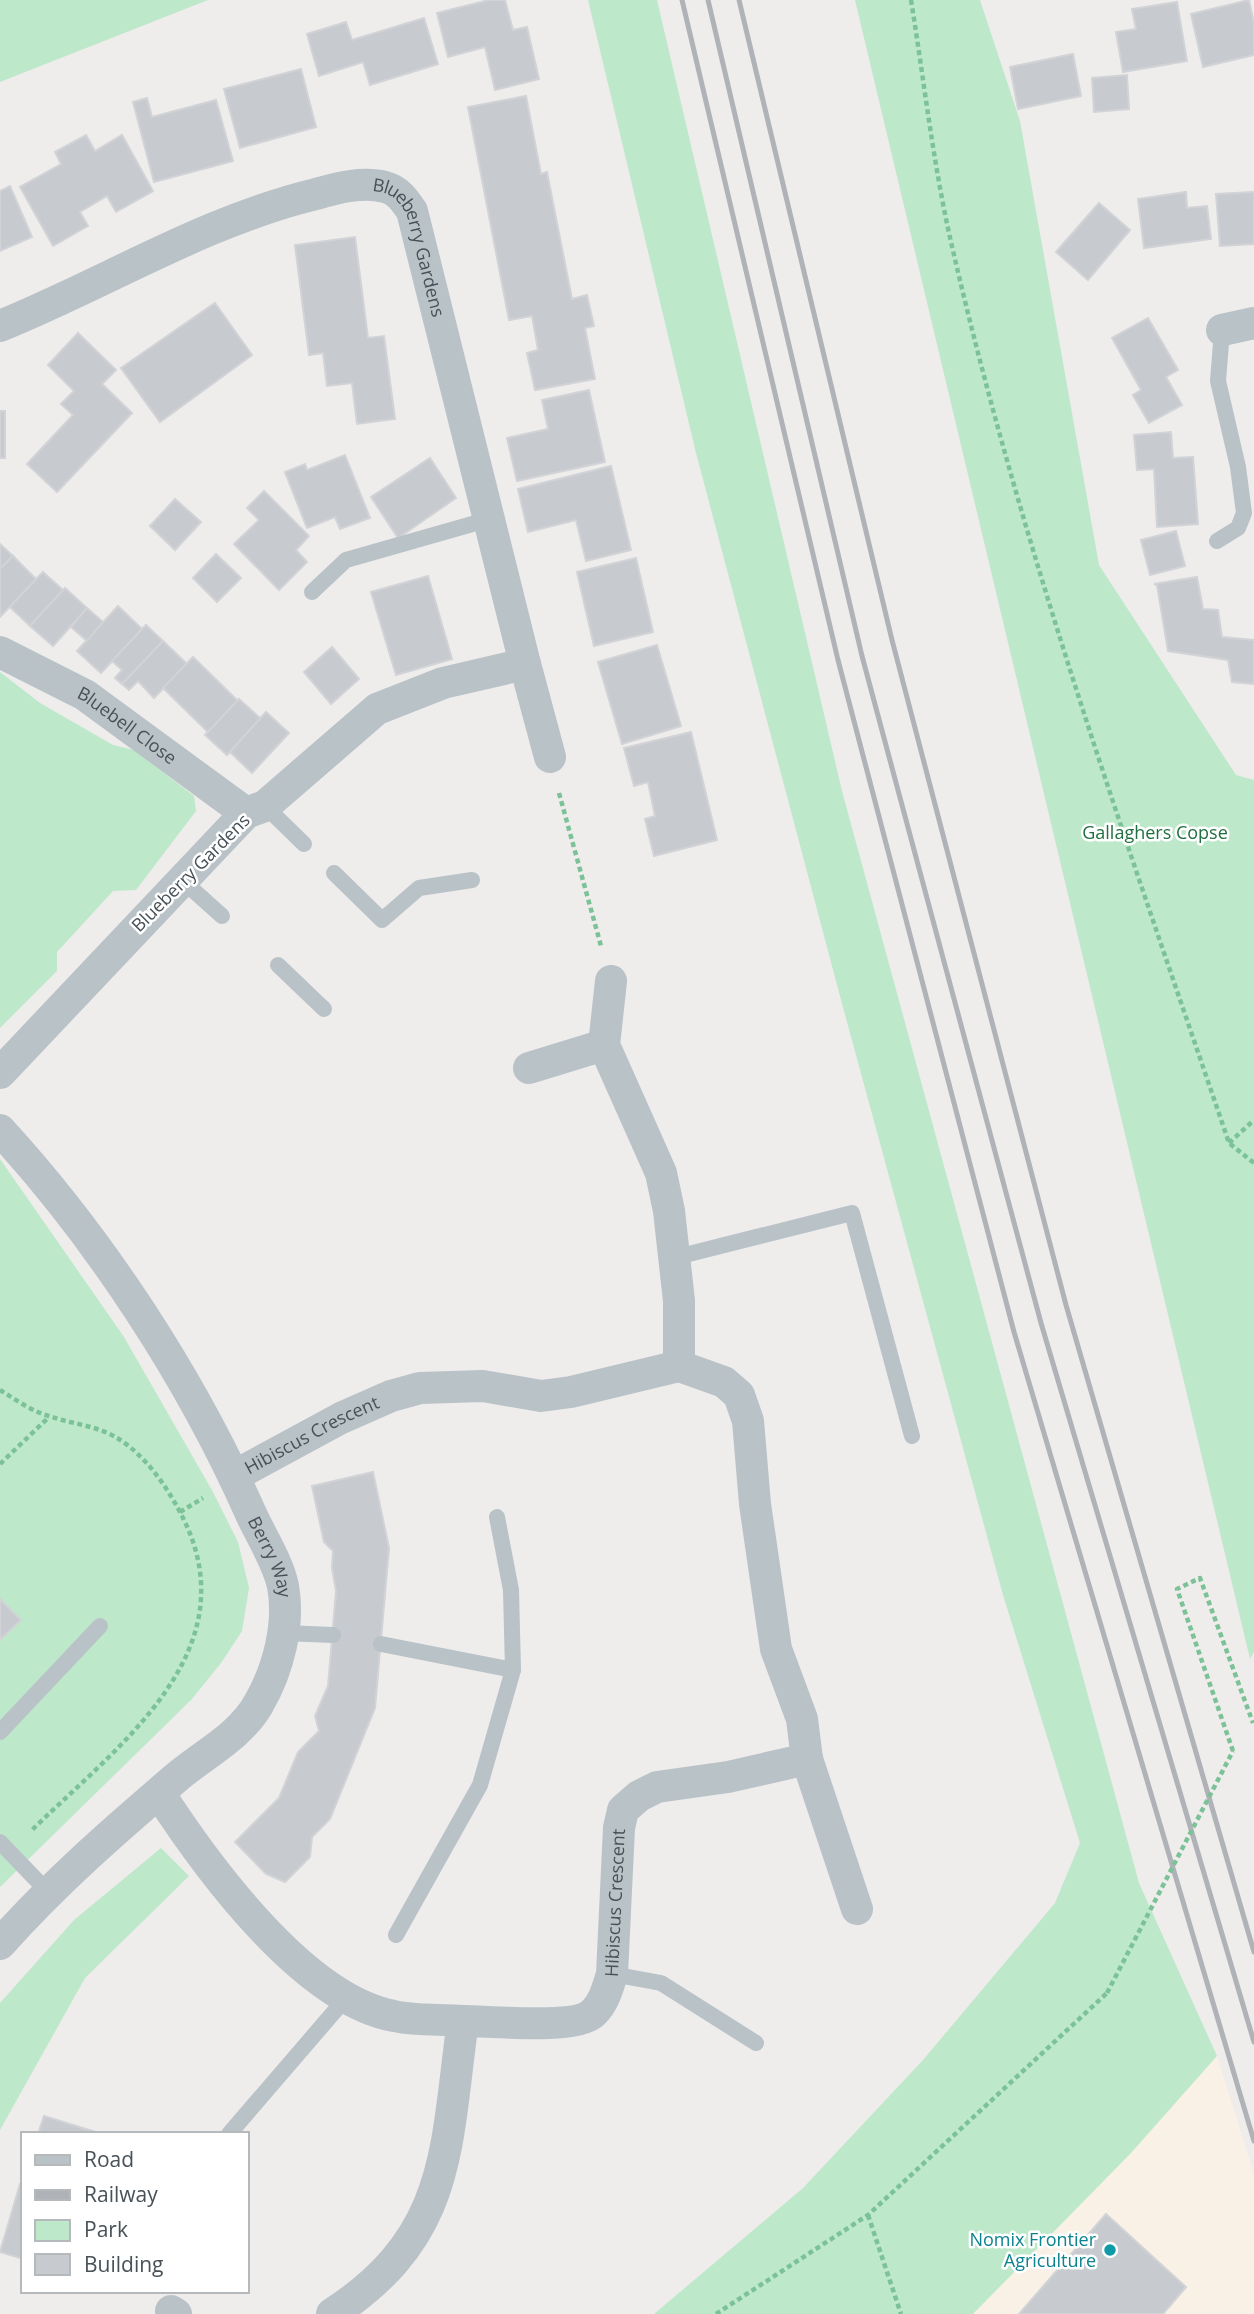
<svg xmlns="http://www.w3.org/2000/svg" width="1254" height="2314" viewBox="0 0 1254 2314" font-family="'Open Sans',sans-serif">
  <rect width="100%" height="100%" fill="#efecec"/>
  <path fill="#f9f1e6" d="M1217 2056 1254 2174V2314H861L846 2271Z"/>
  <g fill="#bee8ca">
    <path d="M0 0H208L0 82Z"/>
    <path d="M588 0H657L842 791 1139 1883 1217 2056 1131 2153 973 2314H654L803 2188 923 2060 1055 1903 1080 1843 1003 1595 841 1000 696 453Z"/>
    <path d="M855 0H980L1020 121 1099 565 1236 775 1254 780V1652L1250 1659Z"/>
    <path d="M0 672 40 703 113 745 134 750 194 796 196 811 136 890 113 891 57 952V971L0 1028Z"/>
    <path d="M0 1159 124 1337 213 1492 238 1542 249 1588 242 1631 221 1663 192 1699 0 1887Z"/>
    <path d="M161 1848 189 1876 85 1978 0 2130V2003L74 1920Z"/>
  </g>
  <g fill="#c7cace" stroke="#d1d3d7" stroke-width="2">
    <path d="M489 0H505L513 30 527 27 539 79 495 90 485 47 448 57 437 13Z"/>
    <path d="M1249 0 1254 23V55L1203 67 1191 14Z"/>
    <path d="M1177 2 1187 61 1123 72 1116 32 1136 29 1132 9Z"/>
    <path d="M424 18 438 64 370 85 363 62 319 76 307 34 346 22 352 40Z"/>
    <path d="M1073 54 1081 96 1018 109 1010 67Z"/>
    <path d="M301 69 316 127 240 148 224 89Z"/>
    <path d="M1127 75 1129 109 1094 112 1092 78Z"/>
    <path d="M526 96 541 174 547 172 572 299 587 295 594 326 585 328 595 379 535 390 527 353 538 350 532 316 509 320 468 107Z"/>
    <path d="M147 98 152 117 216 100 233 161 154 182 133 102Z"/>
    <path d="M86 135 95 151 122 135 153 191 116 212 107 196 80 212 88 226 53 246 20 187 61 164 55 152Z"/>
    <path d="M10 186 32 237 0 251V191Z"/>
    <path d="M1186 192 1187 208 1207 206 1211 239 1144 248 1138 199Z"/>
    <path d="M1254 192V244L1220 246 1216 194Z"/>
    <path d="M1099 203 1130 230 1088 280 1056 252Z"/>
    <path d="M355 237 368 338 384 336 395 419 357 424 352 383 327 386 323 353 309 355 295 245Z"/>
    <path d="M215 303 252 355 160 422 121 368Z"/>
    <path d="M1148 318 1178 370 1166 377 1182 405 1149 423 1133 395 1141 390 1112 338Z"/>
    <path d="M78 333 116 370 102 384 132 413 57 492 27 464 73 415 61 404 74 391 48 365Z"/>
    <path d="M589 390 605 462 517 481 507 438 548 429 542 400Z"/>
    <rect x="0" y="411" width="5" height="47"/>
    <path d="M1171 432 1173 458 1193 457 1198 524 1157 527 1154 469 1137 470 1134 435Z"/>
    <path d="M345 455 370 518 340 529 335 517 307 528 285 472 305 464 307 470Z"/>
    <path d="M430 458 456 498 398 538 371 497Z"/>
    <path d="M611 466 631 550 586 561 576 520 528 532 518 489Z"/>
    <path d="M264 491 309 536 296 550 307 562 279 590 234 544 259 520 247 508Z"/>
    <path d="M175 499 201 522 175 550 150 526Z"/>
    <path d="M1176 531 1185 566 1150 575 1141 540Z"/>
    <path d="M0 544 13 556 0 569Z"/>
    <path d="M216 554 241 578 217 602 193 578Z"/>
    <path d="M13 556 36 579 0 617V569Z"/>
    <path d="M636 558 653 632 594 646 577 572Z"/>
    <path d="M43 572 63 590 30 626 10 607Z"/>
    <path d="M428 576 452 659 396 675 371 592Z"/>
    <path d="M1197 577 1203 609 1218 610 1222 637 1254 640V684L1232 682 1228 660 1168 651 1157 585 1154 584Z"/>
    <path d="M65 588 87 608 53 646 30 626Z"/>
    <path d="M118 606 142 629 101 673 77 651Z"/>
    <path d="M87 608 103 622 87 641 71 627Z"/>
    <path d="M146 625 163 641 122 684 115 678 122 670 112 661Z"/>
    <path d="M163 641 187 664 154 698 138 681 129 690 122 684Z"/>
    <path d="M657 645 681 726 622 744 598 662Z"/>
    <path d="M332 647 359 679 331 704 304 672Z"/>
    <path d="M193 657 238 701 208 732 163 688Z"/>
    <path d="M239 699 261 719 227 755 205 735Z"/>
    <path d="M266 712 289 733 252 773 230 752Z"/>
    <path d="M691 732 717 840 654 856 645 819 655 816 648 782 634 786 624 748Z"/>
    <path d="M373 1472 389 1548 375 1708 330 1819 312 1837 310 1857 285 1882 266 1874 235 1842 279 1798 298 1752 319 1731 315 1716 328 1686 336 1591 332 1568 333 1551 324 1542 312 1486Z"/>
    <path d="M0 1599 21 1620 0 1640Z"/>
    <path d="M44 2116 99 2133V2134H38Z"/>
    <path d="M20 2184H23V2259L0 2252Z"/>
    <path d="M1106 2214 1186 2287 1163 2314H1019Z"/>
  </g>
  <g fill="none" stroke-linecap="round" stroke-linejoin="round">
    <g stroke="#7bc298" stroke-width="4.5" stroke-dasharray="5 3.5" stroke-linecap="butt">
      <path d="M911 0C924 80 933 163 951 242 1021 548 1128 846 1229 1143L1254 1163"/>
      <path d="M559 793 601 946"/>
      <path d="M1229 1143 1254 1120"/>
      <path d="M0 1390C16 1400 33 1412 52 1417 73 1424 98 1426 117 1438 146 1455 170 1491 184 1520 249 1654 115 1748 31 1831"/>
      <path d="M0 1464 49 1417"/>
      <path d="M180 1512 203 1498"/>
      <path d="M1233 1751 1177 1589 1200 1578 1253 1723"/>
      <path d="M868 2215 901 2314"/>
      <path d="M716 2314 868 2215 1107 1993"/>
    </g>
    <g stroke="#b9c2c7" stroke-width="16">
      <path d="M1217 541 1238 528 1244 513 1238 467 1218 381 1222 330"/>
      <path d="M312 592 346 560 490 519"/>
      <path d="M265 806 304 844"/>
      <path d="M334 873 382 920 419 888 472 880"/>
      <path d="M183 881 222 916"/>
      <path d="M278 965 324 1009"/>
      <path d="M673 1258 852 1213 912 1436"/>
      <path d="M284 1633 333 1635"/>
      <path d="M381 1644 513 1670 511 1590 497 1517"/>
      <path d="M0 1732 100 1626"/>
      <path d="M0 1842 48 1892"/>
      <path d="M396 1935 480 1785 513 1670"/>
      <path d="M612 1974 661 1983 756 2043"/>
      <path d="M229 2134 346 1998"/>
    </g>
    <g stroke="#b9c2c7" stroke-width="32">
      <path id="s1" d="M0 326C106 283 204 221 316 194 337 188 363 181 385 187 398 190 405 201 412 211L525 664 443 683 377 709 265 806 246 813 0 1073"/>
      <path d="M1222 330 1254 323"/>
      <path id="s2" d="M0 652 85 695 246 813"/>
      <path d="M525 664 550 757"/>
      <path d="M529 1068 604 1045"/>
      <path id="s3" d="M0 1130C100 1239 191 1378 251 1514 261 1536 278 1562 283 1586 290 1625 278 1670 259 1703 241 1736 204 1754 177 1777 115 1830 54 1883 0 1944"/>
      <path id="s4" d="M234 1476 341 1418 391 1396 420 1388 483 1386 541 1396 571 1392 679 1366"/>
      <path d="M807 1759 857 1909"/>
      <path d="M159 1793C207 1867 303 1999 394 2016 416 2021 441 2019 463 2021 445 2148 453 2235 332 2314"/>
      <path id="s5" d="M463 2021C490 2021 576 2030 593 2013 604 2003 608 1987 612 1974L619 1828 623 1810 639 1796 657 1787 728 1777 807 1759 802 1719 776 1649 755 1504 748 1421 739 1395 724 1382 679 1366V1301L669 1211 661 1173 604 1045 611 981"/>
      <path d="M171 2311 176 2314"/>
    </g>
    <g stroke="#afb2b6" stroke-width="5">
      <path d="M682 0 838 660 1014 1332 1254 2141"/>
      <path d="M708 0 862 656 1041 1323 1254 2042"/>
      <path d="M739 0 892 640 1066 1305 1254 1952"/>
    </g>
    <path stroke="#7bc298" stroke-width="4.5" stroke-dasharray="5 3.5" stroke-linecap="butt" d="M1107 1993 1233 1751"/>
  </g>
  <circle fill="#0f9aa8" stroke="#fff" stroke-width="2.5" cx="1110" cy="2250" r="7"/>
  <g text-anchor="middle" stroke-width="5" stroke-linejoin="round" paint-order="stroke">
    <g font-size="18" fill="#475157" stroke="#fff">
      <text dy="6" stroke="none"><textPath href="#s1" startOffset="480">Blueberry Gardens</textPath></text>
      <text dy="6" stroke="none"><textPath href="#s2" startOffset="147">Bluebell Close</textPath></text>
      <text transform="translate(191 873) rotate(-45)" y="6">Blueberry Gardens</text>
      <text dy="6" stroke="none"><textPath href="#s4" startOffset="88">Hibiscus Crescent</textPath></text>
      <text dy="6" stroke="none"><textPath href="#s3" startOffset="508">Berry Way</textPath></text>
      <text dy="6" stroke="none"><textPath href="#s5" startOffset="247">Hibiscus Crescent</textPath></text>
    </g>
    <g font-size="18" fill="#216f40" stroke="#fff">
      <text x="1155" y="839">Gallaghers Copse</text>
    </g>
    <g font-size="18" fill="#0d838f" stroke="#fff" text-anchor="end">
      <text x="1096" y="2246">Nomix Frontier<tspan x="1096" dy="21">Agriculture</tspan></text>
    </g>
  </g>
  <rect x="21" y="2132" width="228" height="161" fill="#ffffff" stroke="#b5b9bc" stroke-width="2"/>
  <rect x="35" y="2155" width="35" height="10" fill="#b9c2c7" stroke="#b5b9bc" stroke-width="2"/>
  <text x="84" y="2167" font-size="21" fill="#475157">Road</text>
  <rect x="35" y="2190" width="35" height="10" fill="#afb2b6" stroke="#b5b9bc" stroke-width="2"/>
  <text x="84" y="2202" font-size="21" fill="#475157">Railway</text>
  <rect x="35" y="2220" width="35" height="21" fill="#bee8ca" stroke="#b5b9bc" stroke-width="2"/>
  <text x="84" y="2237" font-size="21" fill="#475157">Park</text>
  <rect x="35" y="2254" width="35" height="21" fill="#c7cace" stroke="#b5b9bc" stroke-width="2"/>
  <text x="84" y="2272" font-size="21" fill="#475157">Building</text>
</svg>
